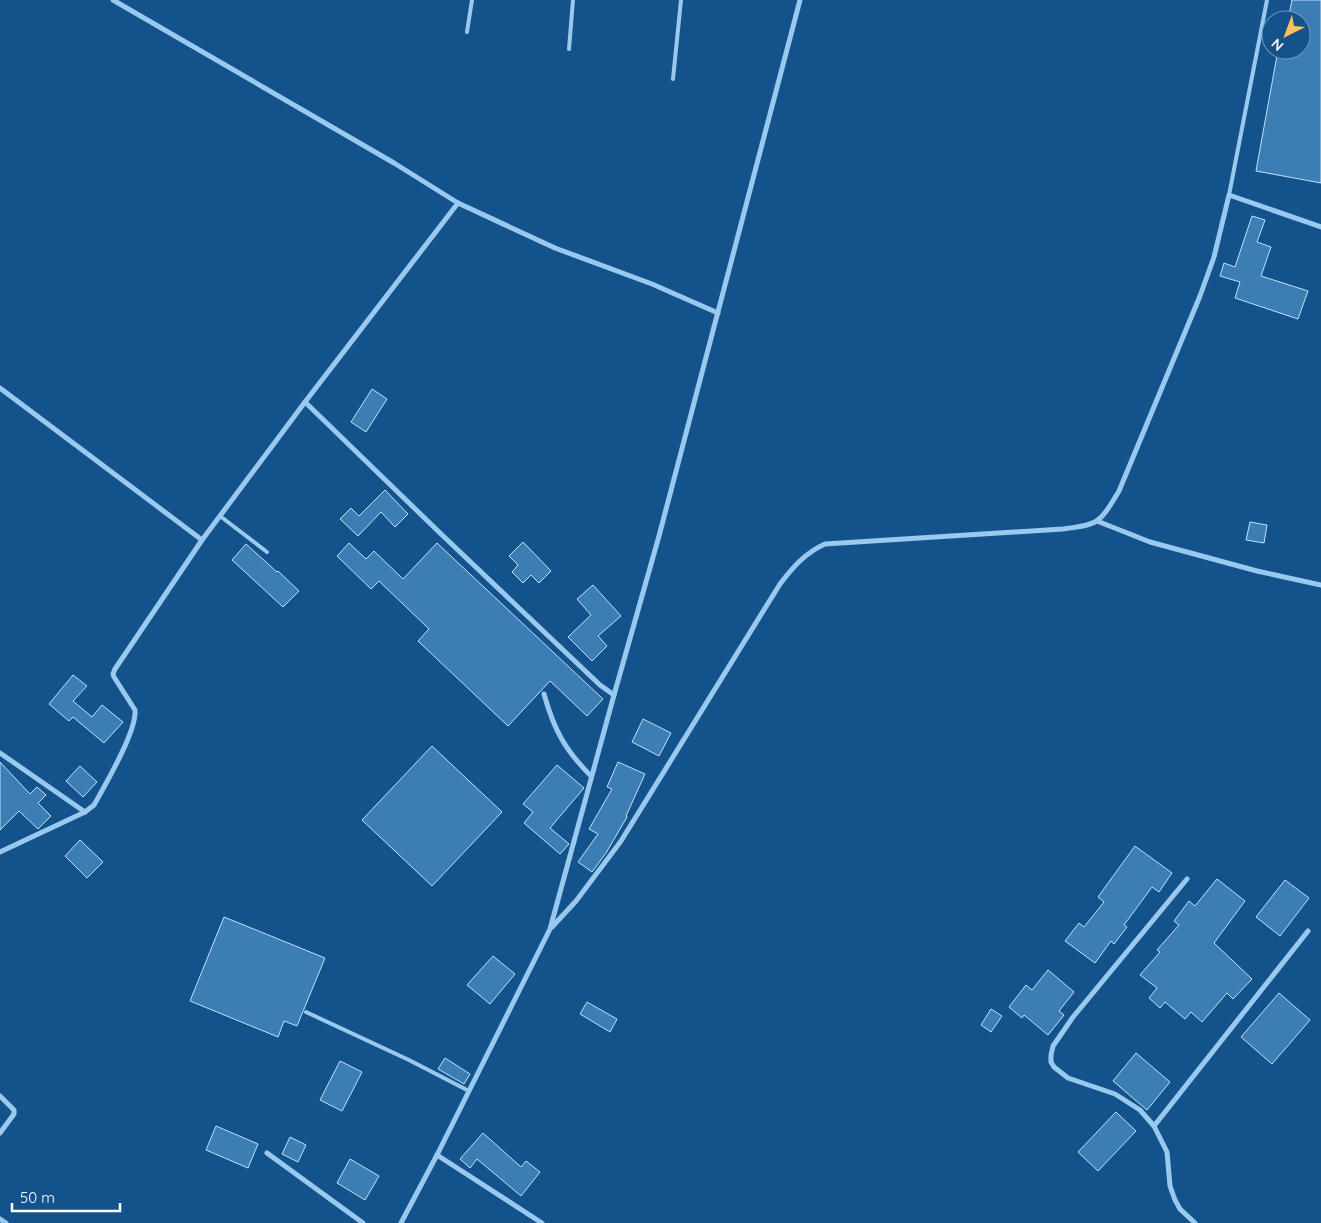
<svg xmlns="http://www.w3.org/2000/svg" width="1321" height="1223" viewBox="0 0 1321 1223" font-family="Quicksand,sans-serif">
  <rect width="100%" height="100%" fill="#13528b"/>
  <g fill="#3c7db4" stroke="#c1e1fc">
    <path d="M1292 0H1321V183L1256 171 1278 50H1301V20H1288Z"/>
    <path d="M1252 216 1265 220 1257 242 1271 247 1261 276 1308 291 1298 319 1235 298 1240 282 1220 276 1224 263 1235 267Z"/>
    <path d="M372 389 387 399 366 432 351 422Z"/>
    <path d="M385 490 408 514 395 527 381 512 358 536 340 519 351 508 359 516Z"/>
    <path d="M1250 522 1267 525 1264 543 1246 540Z"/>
    <path d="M523 542 551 571 539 583 531 575 523 583 512 572 518 565 509 556Z"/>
    <path d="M349 543 366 559 374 551 403 579 437 543 603 699 587 716 550 681 508 726 418 641 429 629 379 581 371 589 337 556Z"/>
    <path d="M246 544 277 572 278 571 299 591 283 607 232 560Z"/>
    <path d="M593 585 621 616 598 636 607 646 592 661 568 637 591 615 577 599Z"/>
    <path d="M73 675 87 686 73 701 92 717 102 705 123 722 104 743 73 717 69 721 49 704Z"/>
    <path d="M643 719 671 733 659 756 632 742Z"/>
    <path d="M432 746 502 812 432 886 362 820Z"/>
    <path d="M0 762 30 794 37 787 46 795 38 803 51 816 38 829 19 811 0 830Z"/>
    <path d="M618 762 645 774 626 816 627 817 606 853 592 872 578 862 598 834 589 829 612 789 607 787Z"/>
    <path d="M557 765 584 788 550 828 569 844 560 854 524 823 533 812 523 804Z"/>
    <path d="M80 766 97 782 83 797 66 781Z"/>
    <path d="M80 840 103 862 87 878 65 856Z"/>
    <path d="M1135 846 1172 873 1159 892 1152 887 1124 925 1127 927 1114 944 1111 941 1095 963 1065 941 1079 923 1084 927 1104 902 1098 897Z"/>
    <path d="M1217 879 1245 901 1214 943 1252 979 1233 999 1227 993 1202 1022 1191 1012 1185 1019 1165 1002 1160 1008 1149 998 1157 988 1140 975 1160 952 1157 950 1179 925 1174 921 1189 901 1195 906Z"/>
    <path d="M1285 880 1309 898 1280 936 1256 917Z"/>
    <path d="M224 917 325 958 297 1026 284 1021 278 1037 190 1001Z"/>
    <path d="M493 956 515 974 490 1004 467 985Z"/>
    <path d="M1048 970 1074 992 1059 1011 1064 1015 1048 1035 1024 1015 1022 1018 1009 1007 1026 985 1032 990Z"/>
    <path d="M1279 993 1310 1020 1272 1064 1241 1037Z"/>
    <path d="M587 1002 617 1019 610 1032 580 1014Z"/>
    <path d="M991 1009 1002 1016 991 1032 981 1025Z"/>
    <path d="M1136 1053 1170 1082 1147 1110 1113 1081Z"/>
    <path d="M445 1058 470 1074 464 1084 438 1069Z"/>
    <path d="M340 1061 362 1072 342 1111 320 1100Z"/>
    <path d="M1116 1112 1136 1131 1098 1171 1078 1152Z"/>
    <path d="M216 1126 258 1144 248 1168 206 1150Z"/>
    <path d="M483 1133 521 1167 526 1161 540 1172 521 1196 477 1159 470 1168 460 1159Z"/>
    <path d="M290 1137 306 1145 298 1162 282 1154Z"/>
    <path d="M350 1159 379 1176 365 1200 337 1183Z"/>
  </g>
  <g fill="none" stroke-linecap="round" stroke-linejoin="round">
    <g stroke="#9ac9f0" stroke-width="4">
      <path d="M467 32 472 0"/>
      <path d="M569 49 573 0"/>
      <path d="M673 79 681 0"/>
      <path d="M1229 195 1267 0"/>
      <path d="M220 516 267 552"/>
      <path d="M306 1012 409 1060 469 1091"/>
    </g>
    <g stroke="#9ac9f0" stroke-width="5">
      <path d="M113 0 394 163 458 203 555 248 652 284 718 313"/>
      <path d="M0 388 202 540"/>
      <path d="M305 402 440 533 600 685 614 695"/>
      <path d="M1097 521 1150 542 1257 571 1321 585"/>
      <path d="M544 694C554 730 565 750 591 776"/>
      <path d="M0 753 85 812"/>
      <path d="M0 852 85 812 94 805C105 785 137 731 135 710L114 677 113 674 115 669 202 540 305 402 458 203"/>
      <path d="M1187 879 1073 1017 1053 1046 1051 1055V1062L1054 1067 1068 1078 1115 1094 1140 1110 1154 1126 1167 1152 1170 1186 1175 1200 1180 1209 1195 1223"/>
      <path d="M552 927 576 901 621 841 780 584C793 567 805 553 825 544L1063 529C1100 525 1100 522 1119 491L1200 296 1214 257 1229 195 1321 227"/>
      <path d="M0 1096 14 1110V1114L0 1133"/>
      <path d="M1154 1126 1308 931"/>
      <path d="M267 1153 363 1223"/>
      <path d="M437 1155 542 1223"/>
      <path d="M0 1219 6 1223"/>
      <path d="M401 1223 437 1155 550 929 614 695 659 536 800 0"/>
    </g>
  </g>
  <g transform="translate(1286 35) rotate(222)"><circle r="24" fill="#13528b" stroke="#7197b9"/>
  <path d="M0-4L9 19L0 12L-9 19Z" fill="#ffc05a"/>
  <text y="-8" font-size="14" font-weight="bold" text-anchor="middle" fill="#ffffff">N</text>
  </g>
  <path d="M12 1203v8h108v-8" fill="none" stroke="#ffffff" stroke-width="2.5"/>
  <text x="20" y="1203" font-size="15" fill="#ffffff" stroke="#13528b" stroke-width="4" paint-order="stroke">50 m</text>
</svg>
